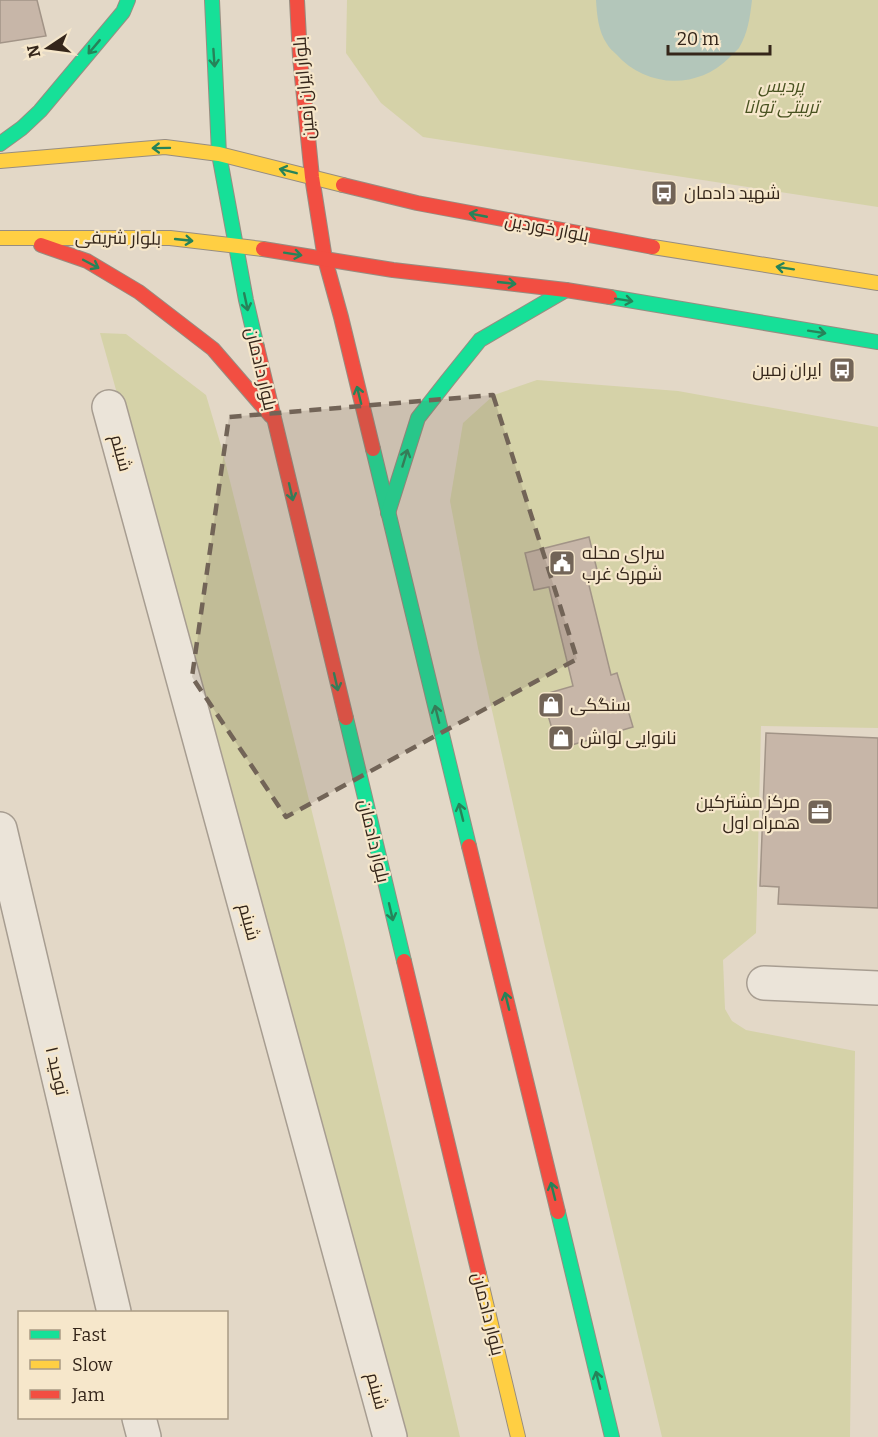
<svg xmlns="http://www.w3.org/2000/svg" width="878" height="1437" viewBox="0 0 878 1437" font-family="Bitter,Cairo,serif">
  <rect width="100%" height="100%" fill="#e3d8c7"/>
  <g fill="#d5d2a8">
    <path d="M347 0H878V207L423 137 381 103 346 53Z"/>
    <path d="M100 333 126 334 206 395 222 449 344 941 460 1437H406L235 813Z"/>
    <path d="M537 380 678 391 878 427V728L761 726 756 933 723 960 725 1009 732 1021 746 1030 855 1051 850 1437H662L544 942 478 648 450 501 463 423 494 395Z"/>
  </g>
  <path fill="#b3c6ba" d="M596 0H752C750 17 748 33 739 48 736 51 732 55 729 58 697 90 646 88 616 54 613 51 609 48 607 44 598 31 597 15 596 0Z"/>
  <g fill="#c7b6a8" stroke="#a29487" stroke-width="1.5">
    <path d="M0 0H37L46 36 0 43Z"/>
    <path d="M589 537 598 574 587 577 611 675 617 673 633 727 558 749 542 695 573 686 549 587 534 590 525 553Z"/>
    <path d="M766 733 878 738V908L778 904 779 887 760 886Z"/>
  </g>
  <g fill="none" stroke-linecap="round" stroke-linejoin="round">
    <defs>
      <g id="street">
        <path d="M109 407 390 1437"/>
        <path d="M0 829 114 1312"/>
        <path d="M764 983 878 988"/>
        <path d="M139 1418 144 1437"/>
      </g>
      <g id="fast">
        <path d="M212 0 219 154 246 300 257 347"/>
        <path d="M0 144 22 128 40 111 123 12 128 0"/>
        <path d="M610 297 878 342"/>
        <path d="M373 449 469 846"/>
        <path d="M388 513 418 418 447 381 480 340 566 290"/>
        <path d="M346 718 404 961"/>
        <path d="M558 1212 612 1437"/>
      </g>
      <g id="slow">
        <path d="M0 161 165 147 219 154 343 185"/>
        <path d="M0 238H170L263 249"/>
        <path d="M653 247 878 283"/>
        <path d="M479 1274 518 1437"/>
      </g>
      <g id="jam">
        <path d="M297 0 300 57 312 177 325 259 341 317 373 449"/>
        <path d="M343 185 417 203 653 247"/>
        <path d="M41 245 87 261 139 292 213 349 271 416"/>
        <path d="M263 249 393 270 566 290 610 297"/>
        <path d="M257 347 346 718"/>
        <path d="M469 846 558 1212"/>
        <path d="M404 961 479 1274"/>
      </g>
    </defs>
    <use href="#street" stroke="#a79d91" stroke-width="36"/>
    <use href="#fast" stroke="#978d81" stroke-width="16"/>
    <use href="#slow" stroke="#978d81" stroke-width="16"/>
    <use href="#jam" stroke="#978d81" stroke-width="16"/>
    <use href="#street" stroke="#ebe4d9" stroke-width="33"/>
    <use href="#fast" stroke="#16e098" stroke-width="14"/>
    <use href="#slow" stroke="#ffcf43" stroke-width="14"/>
    <use href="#jam" stroke="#f24e42" stroke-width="14"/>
  </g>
  <defs><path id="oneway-shaft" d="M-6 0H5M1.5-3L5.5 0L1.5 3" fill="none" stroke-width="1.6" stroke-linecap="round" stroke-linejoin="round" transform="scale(1.5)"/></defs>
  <g stroke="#268359">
    <use href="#oneway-shaft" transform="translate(94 47) rotate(130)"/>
    <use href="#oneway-shaft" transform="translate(214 58) rotate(86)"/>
    <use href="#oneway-shaft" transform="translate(161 148) rotate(179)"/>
    <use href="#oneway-shaft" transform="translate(288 171) rotate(-166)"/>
    <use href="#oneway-shaft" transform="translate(478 215) rotate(-169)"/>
    <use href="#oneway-shaft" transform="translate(184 240) rotate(6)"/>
    <use href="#oneway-shaft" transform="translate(293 254) rotate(9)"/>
    <use href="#oneway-shaft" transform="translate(91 264) rotate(28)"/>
    <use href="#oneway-shaft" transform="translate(785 268) rotate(-171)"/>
    <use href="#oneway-shaft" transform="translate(507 283) rotate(6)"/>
    <use href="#oneway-shaft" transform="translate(624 300) rotate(9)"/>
    <use href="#oneway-shaft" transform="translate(246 302) rotate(78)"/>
    <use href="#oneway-shaft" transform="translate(817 332) rotate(9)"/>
    <use href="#oneway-shaft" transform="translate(359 395) rotate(-104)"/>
    <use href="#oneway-shaft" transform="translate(405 458) rotate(-73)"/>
    <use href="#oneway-shaft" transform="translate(291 492) rotate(77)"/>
    <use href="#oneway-shaft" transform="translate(336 682) rotate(77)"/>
    <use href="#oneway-shaft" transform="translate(437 714) rotate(-104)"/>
    <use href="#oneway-shaft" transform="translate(461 812) rotate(-104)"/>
    <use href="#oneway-shaft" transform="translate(391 912) rotate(77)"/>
    <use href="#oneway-shaft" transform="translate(507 1001) rotate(-104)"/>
    <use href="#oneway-shaft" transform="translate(553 1191) rotate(-104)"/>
    <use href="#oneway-shaft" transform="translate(598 1380) rotate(-104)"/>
  </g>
  <path fill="#726457" fill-opacity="0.2" stroke="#726457" stroke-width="4.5" stroke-dasharray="12 8" stroke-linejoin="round" d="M493 395 577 659 286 817 192 677 229 417Z"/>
  <defs>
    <symbol id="bus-square" viewBox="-11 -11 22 22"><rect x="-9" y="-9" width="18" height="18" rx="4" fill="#726457" stroke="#f6e7cb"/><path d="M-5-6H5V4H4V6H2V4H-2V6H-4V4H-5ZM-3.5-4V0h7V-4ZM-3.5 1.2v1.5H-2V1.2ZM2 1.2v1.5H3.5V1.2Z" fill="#fff"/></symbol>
    <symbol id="civic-square" viewBox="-11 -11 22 22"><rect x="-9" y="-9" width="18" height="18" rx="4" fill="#726457" stroke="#f6e7cb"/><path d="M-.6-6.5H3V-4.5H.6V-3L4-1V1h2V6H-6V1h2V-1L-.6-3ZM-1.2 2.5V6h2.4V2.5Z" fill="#fff"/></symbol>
    <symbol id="shop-square" viewBox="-11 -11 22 22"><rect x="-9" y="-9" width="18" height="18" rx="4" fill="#726457" stroke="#f6e7cb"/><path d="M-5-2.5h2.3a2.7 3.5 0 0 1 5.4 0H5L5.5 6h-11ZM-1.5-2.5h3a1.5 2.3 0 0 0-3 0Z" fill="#fff"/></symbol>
    <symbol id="office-square" viewBox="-11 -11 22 22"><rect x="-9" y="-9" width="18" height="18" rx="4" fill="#726457" stroke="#f6e7cb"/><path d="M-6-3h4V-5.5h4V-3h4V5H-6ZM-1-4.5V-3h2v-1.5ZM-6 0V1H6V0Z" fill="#fff"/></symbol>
  </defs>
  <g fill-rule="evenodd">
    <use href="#bus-square" x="649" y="178" width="30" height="30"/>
    <use href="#bus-square" x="827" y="355" width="30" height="30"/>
    <use href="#civic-square" x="547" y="548" width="30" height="30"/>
    <use href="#shop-square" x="536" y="690" width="30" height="30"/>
    <use href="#shop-square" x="546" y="723" width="30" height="30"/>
    <use href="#office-square" x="805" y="797" width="30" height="30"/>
  </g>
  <g text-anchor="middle" stroke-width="4.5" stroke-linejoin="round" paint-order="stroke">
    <g font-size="18" font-style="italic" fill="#485220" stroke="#f6e7cb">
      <text x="781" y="92">پردیس<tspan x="781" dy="21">تربیتی توانا</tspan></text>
    </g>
    <g font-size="18" fill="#35261a" stroke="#f6e7cb">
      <text transform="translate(304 88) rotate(-95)" y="6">بلوار ایران زمین</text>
      <text transform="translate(547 228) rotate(11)" y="6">بلوار خوردین</text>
      <text transform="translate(118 238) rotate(1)" y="6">بلوار شریفی</text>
      <text transform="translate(261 369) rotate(77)" y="6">بلوار دادمان</text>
      <text transform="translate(121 453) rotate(75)" y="6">شبنم</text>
      <text transform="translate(374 841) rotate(77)" y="6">بلوار دادمان</text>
      <text transform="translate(249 922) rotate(75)" y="6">شبنم</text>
      <text transform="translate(57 1071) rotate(77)" y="6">توحید ۱</text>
      <text transform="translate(488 1314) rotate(76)" y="6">بلوار دادمان</text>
      <text transform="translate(377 1391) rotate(75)" y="6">شبنم</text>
    </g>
    <g font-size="18" fill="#35261a" stroke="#f6e7cb" text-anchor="start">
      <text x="684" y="199">شهید دادمان</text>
      <text x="822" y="376" text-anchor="end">ایران زمین</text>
      <text x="582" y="559">سرای محله<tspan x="582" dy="21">شهرک غرب</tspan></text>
      <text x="570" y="711">سنگکی</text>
      <text x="580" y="744">نانوایی لواش</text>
      <text x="800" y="808" text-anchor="end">مرکز مشترکین<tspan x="800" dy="21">همراه اول</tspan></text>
    </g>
  </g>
  <rect x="18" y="1311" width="210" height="108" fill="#f6e7cb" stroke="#a99a84" stroke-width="1.5"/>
  <rect x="30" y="1330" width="30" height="9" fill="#16e098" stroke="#a99a84" stroke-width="1.5"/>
  <text x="72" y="1341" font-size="18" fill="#35261a">Fast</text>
  <rect x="30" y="1360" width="30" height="9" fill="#ffcf43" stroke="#a99a84" stroke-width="1.5"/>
  <text x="72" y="1371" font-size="18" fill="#35261a">Slow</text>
  <rect x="30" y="1390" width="30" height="9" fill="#f24e42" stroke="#a99a84" stroke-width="1.5"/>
  <text x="72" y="1401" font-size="18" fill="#35261a">Jam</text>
  <g transform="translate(48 48) rotate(257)" stroke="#f6e7cb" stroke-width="4.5" paint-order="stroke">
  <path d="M0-4.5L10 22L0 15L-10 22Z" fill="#35261a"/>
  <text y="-9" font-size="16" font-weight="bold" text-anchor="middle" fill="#35261a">N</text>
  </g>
  <path d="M668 45v9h102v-9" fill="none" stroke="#35261a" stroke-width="3"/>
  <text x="677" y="45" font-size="18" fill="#35261a" stroke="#f6e7cb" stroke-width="4.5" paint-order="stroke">20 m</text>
</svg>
